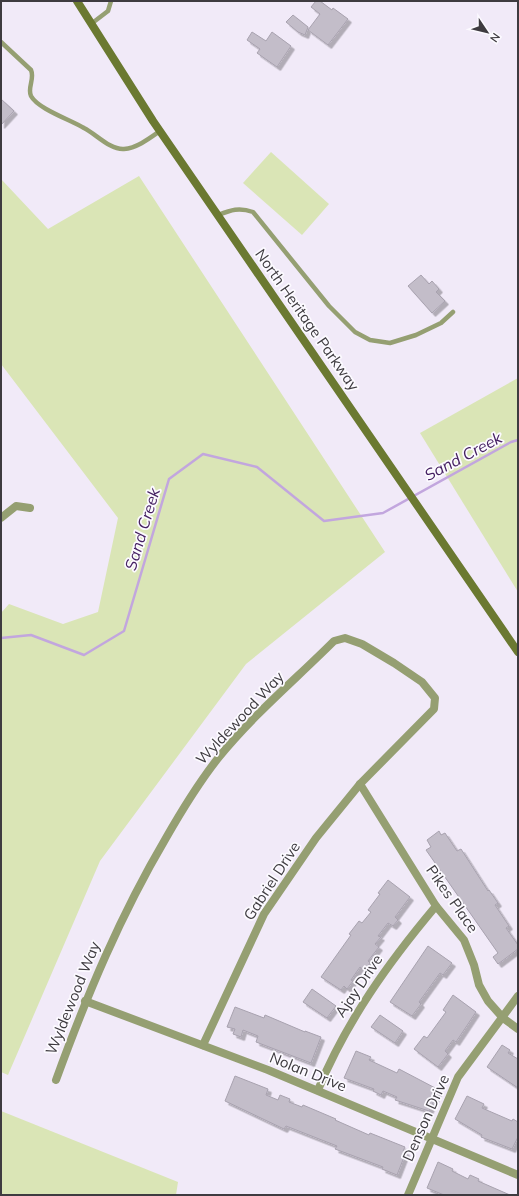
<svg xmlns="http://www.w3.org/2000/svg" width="519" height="1196" viewBox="0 0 519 1196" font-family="Mulish,sans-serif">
  <defs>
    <filter id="shadow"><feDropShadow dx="3.5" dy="3.5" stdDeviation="0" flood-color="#0004"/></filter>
  </defs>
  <rect width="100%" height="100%" fill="#f1eaf8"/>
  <g fill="#dae5b6">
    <path d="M271 152 329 204 302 235 243 183Z"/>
    <path d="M139 176 385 552 246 664 100 861 8 1075 1 1072V613L9 604 63 624 98 612 118 518 1 364V179L48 229Z"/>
    <path d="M518 378V592L420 433Z"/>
    <path d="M1 1111 178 1182 176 1195H1Z"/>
  </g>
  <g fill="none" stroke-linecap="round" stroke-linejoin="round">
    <path stroke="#c2a6de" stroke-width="2.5" d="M1 638 31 635 84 655 124 631 169 479 203 454 257 467 324 521 383 513 511 442 518 440"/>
  </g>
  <g fill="#c3bdc9" stroke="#a8a2af" filter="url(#shadow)">
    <path d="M316 1H320L332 10 333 8 348 19 328 45 308 30 320 14 311 7Z"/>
    <path d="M293 15 308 27 305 35 298 32 286 22Z"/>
    <path d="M252 32 266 41 272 32 291 46 277 67 257 53 260 49 247 40Z"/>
    <path d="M1 99 14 111 1 125Z"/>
    <path d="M421 275 429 284 432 281 439 289 436 292 445 301 432 313 408 286Z"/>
    <path d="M439 831 441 835 445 833 457 851 461 849 488 891 489 890 498 903 495 905 509 926 506 928 518 945V949L498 964 493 957 498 953 426 850 431 847 427 840Z"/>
    <path d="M388 880 410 897 395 917 398 920 393 926 388 923 378 936 381 937 375 944 379 947 368 961 370 963 365 971 360 967 351 980 353 981 347 989 344 986 341 990 321 977 351 935 349 934 359 921 362 923 371 912 368 910 380 894 378 893Z"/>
    <path d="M428 946 452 963 443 975 440 973 419 1002 421 1004 412 1016 390 1002Z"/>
    <path d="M312 989 336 1006 327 1018 303 1002Z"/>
    <path d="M453 995 476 1012 456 1042 453 1040 445 1051 448 1054 438 1067 414 1049 424 1036 427 1038 446 1012 443 1010Z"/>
    <path d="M235 1007 264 1018 265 1015 305 1032V1031L321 1037 311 1063 256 1042 258 1036 243 1030 241 1037 233 1034 235 1029 227 1027Z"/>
    <path d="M380 1015 403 1031 395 1043 371 1027Z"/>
    <path d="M502 1045 510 1050 508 1053 518 1059V1088L487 1067Z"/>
    <path d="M356 1051 371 1057 369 1060 397 1073 399 1069 439 1090 429 1111 395 1100 397 1097 383 1091 381 1095 373 1091 374 1089 344 1078Z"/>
    <path d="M235 1076 268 1089 266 1095 278 1100 280 1095 290 1099 289 1102 302 1107 303 1105 336 1119 335 1120 369 1135 370 1133 405 1147 403 1151 406 1152 397 1175 382 1169 383 1167 335 1149 337 1146 286 1126 284 1129 225 1101Z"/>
    <path d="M467 1096 484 1104 482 1108 512 1121 513 1119 518 1122V1137L512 1149 481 1137 482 1135 455 1119Z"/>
    <path d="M438 1162 453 1169 452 1171 468 1179 470 1175 479 1179 478 1181 510 1195H444L427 1188Z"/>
  </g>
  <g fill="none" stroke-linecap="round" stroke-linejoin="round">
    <g stroke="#959f72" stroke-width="4.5">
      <path d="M91 24 108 11 111 1"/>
      <path d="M1 42 31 70C35 79 27 88 31 96 38 109 71 120 84 128 96 134 110 150 124 149 137 148 150 138 160 131"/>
      <path d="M218 215C231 210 239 207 253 212L329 306 355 332 370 340 390 343 416 335 441 323 453 312"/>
    </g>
    <g stroke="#959f72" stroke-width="8">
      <path d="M1 518 16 506 30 508"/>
      <path d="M360 784 436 906 464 940 474 965 479 985 488 1001 503 1018 518 1029"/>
      <path d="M85 1001 268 1070 518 1175"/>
      <path d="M56 1080C87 995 120 916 166 838 182 810 199 782 219 757 253 715 296 679 334 641L345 638 362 644 394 663 422 682 435 698 434 709 360 784 316 838 264 914 203 1045"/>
      <path d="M318 1090C346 1022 388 963 436 906"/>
      <path d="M408 1195 458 1077 518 996"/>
    </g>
    <path stroke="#6b7931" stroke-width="8" d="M77 1 153 121 518 652"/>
  </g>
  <g text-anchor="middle" stroke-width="3.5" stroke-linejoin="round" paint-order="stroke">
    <g font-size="15" fill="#3e3b40" stroke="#fcfaff">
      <text transform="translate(307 320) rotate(55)" y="5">North Heritage Parkway</text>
      <text transform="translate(240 718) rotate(-47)" y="5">Wyldewood Way</text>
      <text transform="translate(272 881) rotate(-57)" y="5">Gabriel Drive</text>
      <text transform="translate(452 899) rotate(55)" y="5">Pikes Place</text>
      <text transform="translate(359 986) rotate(-56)" y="5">Ajay Drive</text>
      <text transform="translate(73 998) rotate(-68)" y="5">Wyldewood Way</text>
      <text transform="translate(308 1072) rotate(22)" y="5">Nolan Drive</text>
      <text transform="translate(426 1118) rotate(-66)" y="5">Denson Drive</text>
    </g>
    <g font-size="16" font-style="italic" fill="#452062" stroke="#fcfaff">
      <text transform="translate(463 456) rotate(-28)" y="6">Sand Creek</text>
      <text transform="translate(142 529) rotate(-73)" y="6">Sand Creek</text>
    </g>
  </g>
  <rect width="519" height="1196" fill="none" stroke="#3e3b40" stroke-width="4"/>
  <g transform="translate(487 32) rotate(125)" stroke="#fcfaff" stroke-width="3" paint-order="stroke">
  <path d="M0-3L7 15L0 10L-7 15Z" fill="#3e3b40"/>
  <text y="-6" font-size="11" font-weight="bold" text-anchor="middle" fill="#3e3b40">N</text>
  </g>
</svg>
